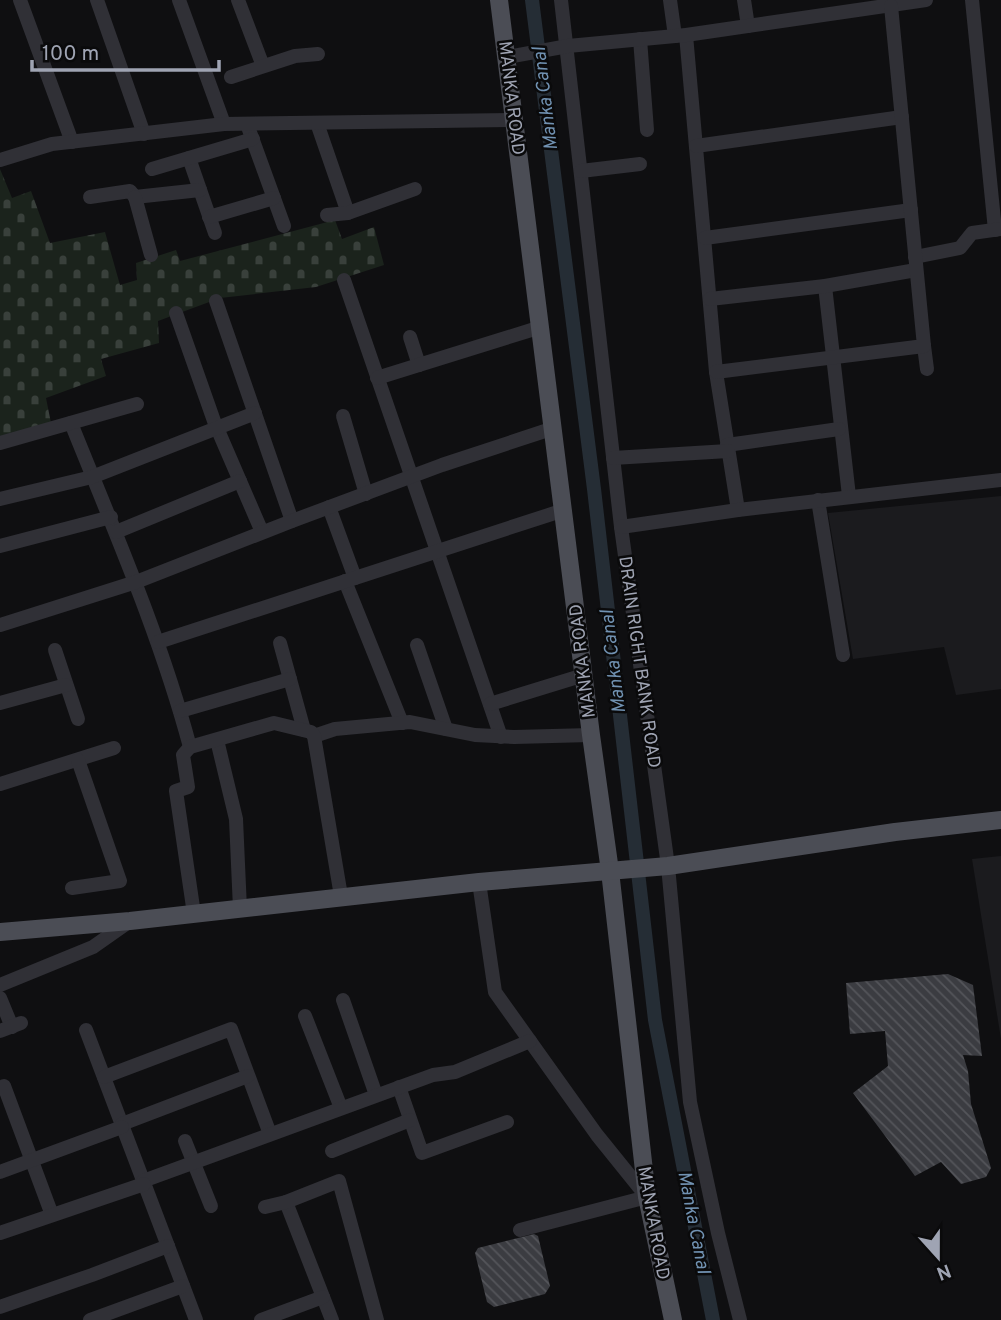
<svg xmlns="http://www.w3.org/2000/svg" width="1001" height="1320" viewBox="0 0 1001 1320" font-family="Overpass,sans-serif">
  <defs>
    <pattern id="cemetery-stones" width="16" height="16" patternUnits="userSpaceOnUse" patternTransform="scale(1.75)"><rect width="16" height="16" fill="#1b231c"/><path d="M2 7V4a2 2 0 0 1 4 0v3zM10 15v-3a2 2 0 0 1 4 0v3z" fill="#39403b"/></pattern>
    <pattern id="building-back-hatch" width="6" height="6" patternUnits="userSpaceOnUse" patternTransform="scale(1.75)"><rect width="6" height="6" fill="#3b3c41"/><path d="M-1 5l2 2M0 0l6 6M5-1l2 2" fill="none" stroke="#54555a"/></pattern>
  </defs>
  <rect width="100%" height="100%" fill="#0f0f11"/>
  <g fill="#1b1b1e">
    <path d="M1001 496V689L956 695 944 647 853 659 828 513Z"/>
    <path d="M1001 856V1039L972 859Z"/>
  </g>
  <path fill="url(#cemetery-stones)" d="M0 169 12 198 31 191 50 243 105 232 120 285 137 280 136 263 176 250 180 261 335 220 342 239 374 227 384 265 316 287 220 298 158 321 159 343 101 359 106 376 46 398 51 423 0 440Z"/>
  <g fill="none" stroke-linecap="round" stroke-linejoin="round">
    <path stroke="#252d35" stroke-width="14" d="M532 0 594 489 655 1020 713 1320"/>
  </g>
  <g fill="url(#building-back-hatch)">
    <path d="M948 974 973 985 982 1056 963 1055 968 1071 971 1104 991 1168 986 1177 961 1184 941 1162 915 1176 853 1093 888 1066 885 1031 850 1034 846 983Z"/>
    <path d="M534 1234 538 1236 550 1286 545 1294 494 1307 487 1302 475 1253 478 1248Z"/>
  </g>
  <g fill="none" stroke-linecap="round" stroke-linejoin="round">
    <g stroke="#303036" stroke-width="14">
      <path d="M20 0 72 142"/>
      <path d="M97 0 144 134"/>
      <path d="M179 0 224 124"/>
      <path d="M238 0 263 66"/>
      <path d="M561 0 621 527 668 866 690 1102 718 1233 740 1320"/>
      <path d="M670 0 675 36"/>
      <path d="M744 0 748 26"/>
      <path d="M972 0 995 230"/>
      <path d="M686 35 716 372 738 510"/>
      <path d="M640 39 647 130"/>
      <path d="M507 57 568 46 686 35 926 0"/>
      <path d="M231 77 295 56 318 54"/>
      <path d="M317 123 348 213"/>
      <path d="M247 124 284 226"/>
      <path d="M696 146 902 117"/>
      <path d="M189 158 215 233"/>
      <path d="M0 160 52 144 224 124 515 120"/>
      <path d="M152 169 253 139"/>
      <path d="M581 171 640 164"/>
      <path d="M90 197 130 191 135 197 200 190"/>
      <path d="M135 197 151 255"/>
      <path d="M327 215 348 213 415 189"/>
      <path d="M209 217 274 198"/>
      <path d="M705 238 911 210"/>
      <path d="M915 257 960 248 972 233 1001 229"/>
      <path d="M344 280 501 737"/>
      <path d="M825 286 849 496"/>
      <path d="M710 299 825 286 916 270"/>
      <path d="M216 301 292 521"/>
      <path d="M176 313 214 421 262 532"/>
      <path d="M410 337 419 365"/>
      <path d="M924 346 927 369"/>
      <path d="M716 372 924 346 891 6"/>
      <path d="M377 378 541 327"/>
      <path d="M343 416 366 494"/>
      <path d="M71 423C114 530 160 635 190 747"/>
      <path d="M0 443 137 404"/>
      <path d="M727 445 839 429"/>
      <path d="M613 458 728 451"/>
      <path d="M0 499 92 477 255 413"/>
      <path d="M818 500 843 655"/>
      <path d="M329 507 355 578"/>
      <path d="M621 527 738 510 1001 480"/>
      <path d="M116 532 240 481"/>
      <path d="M0 546 111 517"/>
      <path d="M345 581 402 723"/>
      <path d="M0 625 136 582 292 521 442 465 554 428"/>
      <path d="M158 642 564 510"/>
      <path d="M280 643 304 730"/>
      <path d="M417 645 446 729"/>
      <path d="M55 650 78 719"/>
      <path d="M0 703 66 685"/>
      <path d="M490 704 584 675"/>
      <path d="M180 711 290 679"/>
      <path d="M314 736 335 729 410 722 475 735 514 737 591 735"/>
      <path d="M217 740 236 819 240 909"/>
      <path d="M0 784 114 748"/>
      <path d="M479 882 495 992 597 1135 647 1197 520 1230"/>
      <path d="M72 888 120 881 78 760"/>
      <path d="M194 914 176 791 188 787 183 755 190 747 274 723 311 732 314 736 341 896"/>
      <path d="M0 985 93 947 130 921"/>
      <path d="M0 998 12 1027"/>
      <path d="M343 1000 376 1095"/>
      <path d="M305 1016 341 1108"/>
      <path d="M86 1030 196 1320"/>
      <path d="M0 1031 21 1023"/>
      <path d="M104 1077 231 1029 270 1134"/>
      <path d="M4 1086 52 1215"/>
      <path d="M399 1087 422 1153 507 1122"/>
      <path d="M122 1124 248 1076"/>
      <path d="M185 1141 211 1206"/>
      <path d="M332 1151 410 1120"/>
      <path d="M0 1172 122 1127"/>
      <path d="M143 1181 433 1075 455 1072 530 1041"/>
      <path d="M286 1202 332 1320"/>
      <path d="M265 1207 286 1202 339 1181 377 1320"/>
      <path d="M0 1233 144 1184"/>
      <path d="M0 1307 92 1275 168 1246"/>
      <path d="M90 1320 183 1286"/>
      <path d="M261 1320 323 1297"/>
    </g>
    <g stroke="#4b4d55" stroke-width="18">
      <path d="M499 0 591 735 610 871 647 1197 673 1320"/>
      <path d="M0 932 130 921 479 882 668 866 895 832 1001 820"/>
    </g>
  </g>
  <g text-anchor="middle" stroke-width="5" stroke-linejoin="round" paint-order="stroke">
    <g font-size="18" fill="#9fa4b3" stroke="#0a0a0b">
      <text transform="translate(512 98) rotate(83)" y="6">MANKA ROAD</text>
      <text transform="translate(582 661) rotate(-97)" y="6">MANKA ROAD</text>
      <text transform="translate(640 662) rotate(82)" y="6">DRAIN RIGHT BANK ROAD</text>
      <text transform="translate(654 1223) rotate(80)" y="6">MANKA ROAD</text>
    </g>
    <g font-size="19" font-style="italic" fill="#7192b2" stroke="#0a0a0b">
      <text transform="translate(544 99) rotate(-97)" y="7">Manka Canal</text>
      <text transform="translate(612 662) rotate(-97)" y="7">Manka Canal</text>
      <text transform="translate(695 1222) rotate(79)" y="7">Manka Canal</text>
    </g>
  </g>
  <g transform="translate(938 1257) rotate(159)" stroke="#0a0a0b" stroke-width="5" paint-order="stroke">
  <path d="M0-5L12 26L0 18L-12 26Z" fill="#9fa4b3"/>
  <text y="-10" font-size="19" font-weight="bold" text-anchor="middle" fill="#9fa4b3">N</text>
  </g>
  <path d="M32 60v10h187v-10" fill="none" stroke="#9fa4b3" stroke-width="3.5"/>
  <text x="42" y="60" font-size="21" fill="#9fa4b3" stroke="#0a0a0b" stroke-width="5" paint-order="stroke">100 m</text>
</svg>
